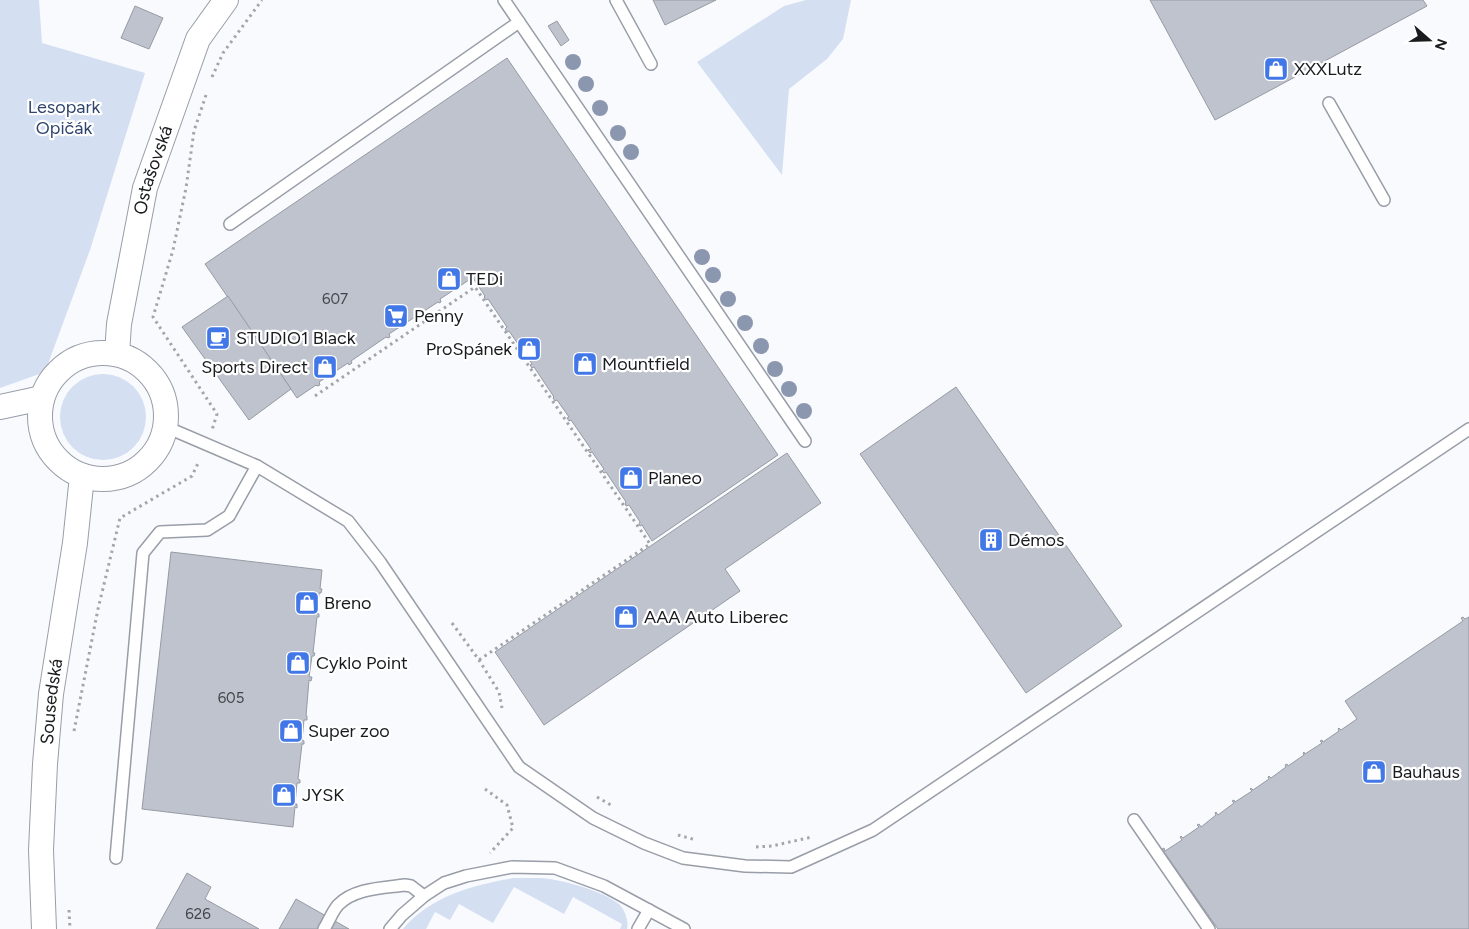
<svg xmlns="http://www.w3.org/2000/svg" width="1469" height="929" viewBox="0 0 1469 929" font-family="Figtree,sans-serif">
  <rect width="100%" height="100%" fill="#f8fafe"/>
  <g fill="#d5dff2">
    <path d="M0 0H39L42 43 145 73 90 250 45 372 0 388Z"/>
    <path d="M806 0H851L843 39 827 59 789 89 782 175 697 62 784 6Z"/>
    <circle cx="103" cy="417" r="43"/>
    <path d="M514 878C523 878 532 878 541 878 563 880 601 890 619 904 625 910 629 921 627 929H620L622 924 573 897 564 914 514 887 493 923 459 904 450 920 435 912 426 929H403C430 896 474 885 514 878Z"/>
  </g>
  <g fill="#bec3cd" stroke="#959aa3">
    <path d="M653 0H716L665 25Z"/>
    <path d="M1150 0H1423L1427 6 1215 120Z"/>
    <path d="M135 6 163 18 149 49 121 38Z"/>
    <path d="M557 21 569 40 561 46 548 26Z"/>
    <path d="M507 58 778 455 652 541 642 525 640 526 639 524 640 522 629 505 626 506 625 503 626 502 606 472 604 473 602 471 604 469 592 452 590 453 588 450 591 449 571 420 569 421 567 418 569 417 557 400 555 401 553 398 554 397 534 367 532 368 530 365 532 364 521 347 518 348 517 345 518 344 509 331 507 332 505 329 507 327 488 299 486 300 484 297 485 296 473 278V280L470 282 469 280 440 299 441 302 439 303 438 302 421 313 422 315 419 317 418 315 389 334 390 337 388 338 386 337 351 361 352 363 349 365 348 363 319 382 320 385 317 386 316 385 297 398 205 264Z"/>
    <path d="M228 296 291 389 249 420 182 327Z"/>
    <path d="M956 387 1122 626 1026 693 860 454Z"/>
    <path d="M787 453 821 503 725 569 740 591 544 725 495 652Z"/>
    <path d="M171 552 322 570 320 589H322L321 593H319L317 613 319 614V617H317L313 653H315L314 656H312L309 677H312L311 681 309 680 306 716H307V720H304L302 740 304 741V744H302L298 779 300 780V783H297L295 804H297V808L295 807 293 827 142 809Z"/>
    <path d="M1463 617 1465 619 1469 617V929H1218L1162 849 1164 848 1165 851 1182 840 1180 837 1181 836 1183 838 1199 827 1197 825 1199 824 1201 827 1216 815 1215 813 1216 812 1218 815 1234 803 1232 801 1234 800 1235 802 1252 791 1250 789 1251 788 1253 790 1269 779 1268 777 1269 776 1271 778 1286 767 1285 765 1287 764 1288 766 1304 755 1303 753 1304 752 1305 754 1322 743 1320 741 1322 740 1323 742 1339 731 1338 729 1339 728 1341 730 1357 719 1345 701 1463 621 1461 618Z"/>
    <path d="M187 873 211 887 205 899 259 929H156Z"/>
    <path d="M296 899 349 929H279Z"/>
  </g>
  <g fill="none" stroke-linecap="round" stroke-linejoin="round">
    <defs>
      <g id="lane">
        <path d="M504 0 805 441"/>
        <path d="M616 0 651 64"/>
        <path d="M1329 103 1384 200"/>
        <path d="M230 224 519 22"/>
        <path d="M166 427 257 466 348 521 380 562 519 767 593 818 644 843 683 858 745 866 791 867 873 830 1469 429"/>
        <path d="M1134 820 1209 929"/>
        <path d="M116 858 143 553 160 532 207 530 229 516 257 466"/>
        <path d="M324 929C329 921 332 912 338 905 354 888 383 888 405 885L411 886 424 896"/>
        <path d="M390 929 402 915 424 896 444 883 466 876 512 867 555 868 604 886 684 929"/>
        <path d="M638 929 649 910"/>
      </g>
      <g id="street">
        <circle cx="103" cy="416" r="63"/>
        <path id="s1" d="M117 354 119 324 145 188 198 39 226 0"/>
        <path d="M0 407 42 398"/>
        <path id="s2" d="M44 929 41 850 45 764 51 694 75 543 82 476"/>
      </g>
    </defs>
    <use href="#lane" stroke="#989da7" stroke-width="14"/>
    <use href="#street" stroke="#989da7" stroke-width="26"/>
    <g stroke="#a3a5a9" stroke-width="3" stroke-dasharray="2.5 4" stroke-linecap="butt">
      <path d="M212 77 223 53 262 0"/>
      <path d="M206 95 194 131 186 188 173 250 153 317 217 414 212 430"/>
      <path d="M315 396 475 287 650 544 479 660"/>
      <path d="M452 623 479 660 499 692 502 708"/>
      <path d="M74 731 98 609 120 518 192 476 199 461"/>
      <path d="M485 789 507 805 513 828 490 853"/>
      <path d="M597 797 611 805"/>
      <path d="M678 835 696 840"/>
      <path d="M756 847 772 846 812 837"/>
      <path d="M69 910 70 929"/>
    </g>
    <use href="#lane" stroke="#fff" stroke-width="11"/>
    <use href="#street" stroke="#fff" stroke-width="24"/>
  </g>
  <g fill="#8b96af">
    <circle cx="573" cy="62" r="8"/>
    <circle cx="586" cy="84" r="8"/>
    <circle cx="600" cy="108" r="8"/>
    <circle cx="618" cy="133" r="8"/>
    <circle cx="631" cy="152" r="8"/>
    <circle cx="702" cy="257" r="8"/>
    <circle cx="713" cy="275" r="8"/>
    <circle cx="728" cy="299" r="8"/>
    <circle cx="745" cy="323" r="8"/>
    <circle cx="761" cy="346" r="8"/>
    <circle cx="775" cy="369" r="8"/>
    <circle cx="789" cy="389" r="8"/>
    <circle cx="804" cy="411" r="8"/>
  </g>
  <defs>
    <symbol id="shop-square" viewBox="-11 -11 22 22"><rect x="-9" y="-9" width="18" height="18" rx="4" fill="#4277e8" stroke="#fff"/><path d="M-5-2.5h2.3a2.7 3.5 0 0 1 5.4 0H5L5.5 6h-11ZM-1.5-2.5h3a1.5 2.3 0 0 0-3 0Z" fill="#fff"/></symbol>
    <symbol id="supermarket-square" viewBox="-11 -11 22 22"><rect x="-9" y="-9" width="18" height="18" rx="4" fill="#4277e8" stroke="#fff"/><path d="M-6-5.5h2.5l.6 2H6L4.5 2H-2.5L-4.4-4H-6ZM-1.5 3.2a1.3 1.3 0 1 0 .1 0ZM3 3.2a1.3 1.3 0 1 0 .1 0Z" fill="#fff"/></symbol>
    <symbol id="cafe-square" viewBox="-11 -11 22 22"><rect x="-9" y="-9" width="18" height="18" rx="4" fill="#4277e8" stroke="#fff"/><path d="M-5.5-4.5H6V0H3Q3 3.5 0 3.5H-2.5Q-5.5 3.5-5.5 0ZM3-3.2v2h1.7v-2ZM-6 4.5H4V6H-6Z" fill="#fff"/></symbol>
    <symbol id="building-square" viewBox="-11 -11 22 22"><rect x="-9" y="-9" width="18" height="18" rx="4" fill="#4277e8" stroke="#fff"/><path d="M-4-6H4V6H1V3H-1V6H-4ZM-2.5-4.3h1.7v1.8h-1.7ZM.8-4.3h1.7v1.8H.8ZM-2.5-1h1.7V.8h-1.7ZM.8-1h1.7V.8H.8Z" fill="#fff"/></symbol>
  </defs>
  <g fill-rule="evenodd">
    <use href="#shop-square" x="1262" y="55" width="28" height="28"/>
    <use href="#shop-square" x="435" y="265" width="28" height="28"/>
    <use href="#supermarket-square" x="382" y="302" width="28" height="28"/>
    <use href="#cafe-square" x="204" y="324" width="28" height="28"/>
    <use href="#shop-square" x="515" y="335" width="28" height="28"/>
    <use href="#shop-square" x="571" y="350" width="28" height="28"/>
    <use href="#shop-square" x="311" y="353" width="28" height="28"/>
    <use href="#shop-square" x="617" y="464" width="28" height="28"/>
    <use href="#building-square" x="977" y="526" width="28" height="28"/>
    <use href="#shop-square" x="293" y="589" width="28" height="28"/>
    <use href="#shop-square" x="612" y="603" width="28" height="28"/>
    <use href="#shop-square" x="284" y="649" width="28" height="28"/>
    <use href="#shop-square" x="277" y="717" width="28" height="28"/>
    <use href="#shop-square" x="1360" y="758" width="28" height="28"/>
    <use href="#shop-square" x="270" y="781" width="28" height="28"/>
  </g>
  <g text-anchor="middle" stroke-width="4.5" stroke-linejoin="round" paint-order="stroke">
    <g font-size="15" fill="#42454a">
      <text x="335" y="304">607</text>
      <text x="231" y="703">605</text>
      <text x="198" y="919">626</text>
    </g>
    <g font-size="18" fill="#191b1e" stroke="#fff" text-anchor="start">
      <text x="1294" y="75">XXXLutz</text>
      <text x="466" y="285">TEDi</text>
      <text x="414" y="322">Penny</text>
      <text x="236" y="344">STUDIO1 Black</text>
      <text x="512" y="355" text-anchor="end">ProSpánek</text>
      <text x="602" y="370">Mountfield</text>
      <text x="308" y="373" text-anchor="end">Sports Direct</text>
      <text x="648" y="484">Planeo</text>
      <text x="1008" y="546">Démos</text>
      <text x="324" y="609">Breno</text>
      <text x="644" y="623">AAA Auto Liberec</text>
      <text x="316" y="669">Cyklo Point</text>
      <text x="308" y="737">Super zoo</text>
      <text x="1392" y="778">Bauhaus</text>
      <text x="302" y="801">JYSK</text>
    </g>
    <g font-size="18" fill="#31456f" stroke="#fff">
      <text x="64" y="113">Lesopark<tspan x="64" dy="21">Opičák</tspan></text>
    </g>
    <g font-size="18" fill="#191b1e" stroke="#fff">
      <text dy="6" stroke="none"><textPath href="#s1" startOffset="188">Ostašovská</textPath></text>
      <text dy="6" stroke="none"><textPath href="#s2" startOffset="228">Sousedská</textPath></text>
    </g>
  </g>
  <g transform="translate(1429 40) rotate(110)" stroke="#ffffff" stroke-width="4" paint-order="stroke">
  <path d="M0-4L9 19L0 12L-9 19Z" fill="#191b1e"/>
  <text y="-8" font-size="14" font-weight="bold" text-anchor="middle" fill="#191b1e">N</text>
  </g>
</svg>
